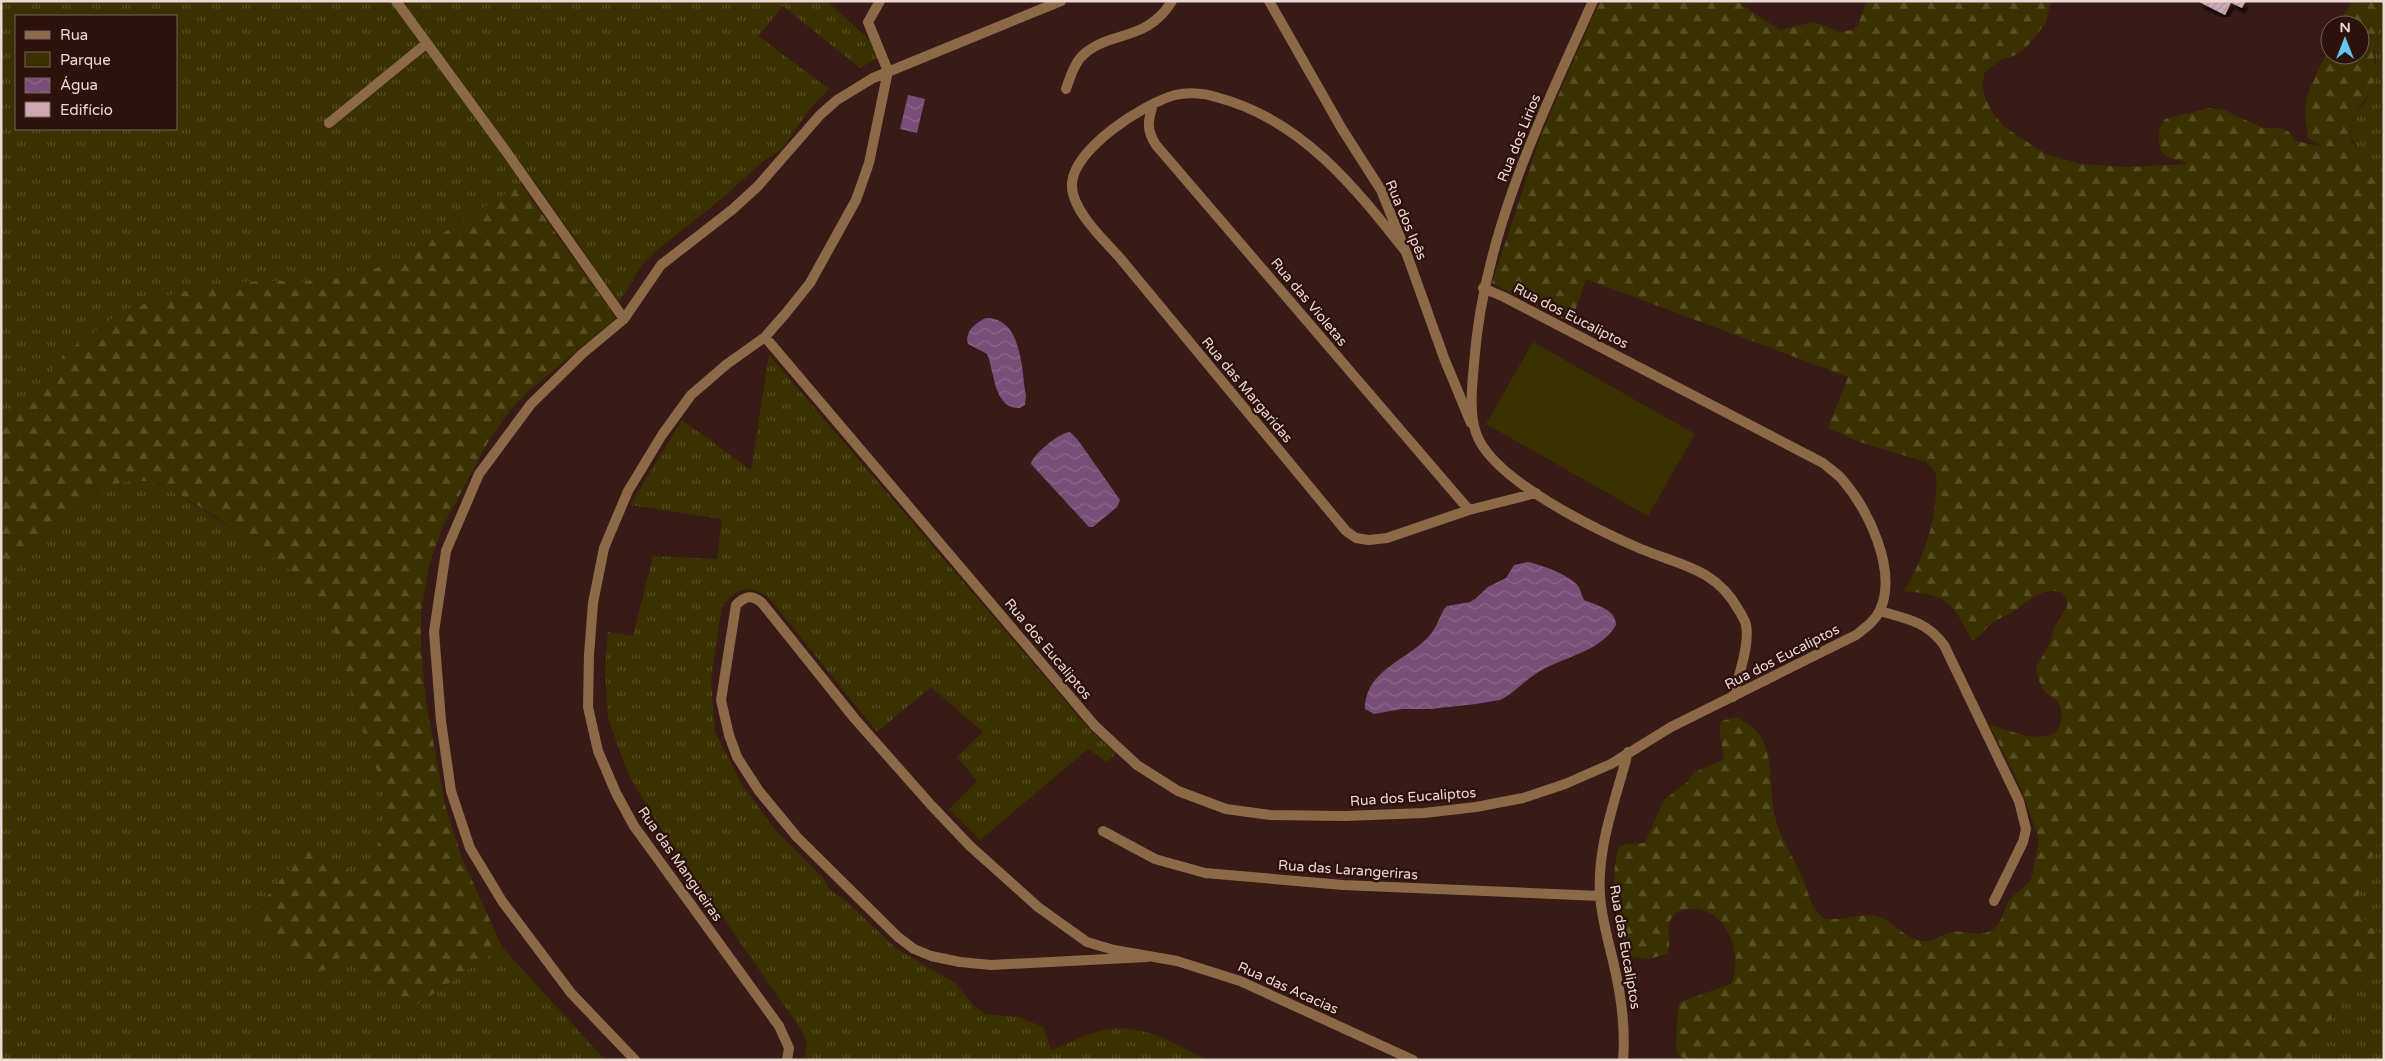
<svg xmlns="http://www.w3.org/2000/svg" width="2385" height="1061" viewBox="0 0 2385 1061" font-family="'Varela Round',sans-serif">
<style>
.grass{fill:url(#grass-tufts);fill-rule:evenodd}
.forest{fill:url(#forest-firs)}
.park{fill:#3a3100}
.water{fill:url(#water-waves)}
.building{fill:url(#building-hatch);filter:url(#shadow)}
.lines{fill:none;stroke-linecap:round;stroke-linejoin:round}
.street{stroke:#8c6a48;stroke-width:10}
.labels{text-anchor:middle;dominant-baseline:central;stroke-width:5;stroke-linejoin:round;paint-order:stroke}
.street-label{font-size:14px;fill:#ecd8d4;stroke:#2d120c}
</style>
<defs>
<pattern id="grass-tufts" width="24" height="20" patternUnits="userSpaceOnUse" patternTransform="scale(1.25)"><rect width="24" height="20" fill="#3a3100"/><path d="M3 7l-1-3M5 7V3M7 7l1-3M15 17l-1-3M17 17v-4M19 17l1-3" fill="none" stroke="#574e24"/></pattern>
<pattern id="forest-firs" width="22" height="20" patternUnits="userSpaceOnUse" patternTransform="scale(1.25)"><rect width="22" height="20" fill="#3a3100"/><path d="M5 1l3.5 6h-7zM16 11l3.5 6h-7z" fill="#574e24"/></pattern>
<pattern id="water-waves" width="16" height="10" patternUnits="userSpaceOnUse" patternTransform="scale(1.25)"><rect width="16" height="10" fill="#794e79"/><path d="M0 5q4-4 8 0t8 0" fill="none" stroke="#8c678b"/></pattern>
<pattern id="building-hatch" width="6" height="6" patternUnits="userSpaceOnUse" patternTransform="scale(1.25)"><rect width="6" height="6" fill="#cda8b2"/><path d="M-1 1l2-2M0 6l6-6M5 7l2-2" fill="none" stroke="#ac8e96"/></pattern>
<filter id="shadow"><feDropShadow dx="3" dy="5.5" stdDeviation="1" flood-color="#0009"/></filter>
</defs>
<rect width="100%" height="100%" fill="#381b16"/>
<path class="grass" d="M1 1H827L885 54 860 68 783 6 758 36 829 89 812 106 781 150 762 162 725 196 657 250 642 265 619 302 533 179 521 184 432 240 403 257 372 270 324 281H260L212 285 24 402 1 429ZM16 16H176V129H16Z
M2380 1H2384V170L2382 167 2360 155 2351 137V124L2356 113 2366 101 2376 62 2374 46 2379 29Z
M769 355 1091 731 1116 753 1107 762 1088 749 980 840 949 809 977 781 957 757 983 732 931 687 877 732 770 599C752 583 735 588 722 607L711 680 715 732 742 785 777 832 823 878 830 890 845 900 897 949 955 983 974 1006 986 1014 1019 1017 1043 1027 1051 1050C1070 1043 1089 1032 1109 1029 1143 1024 1177 1044 1206 1060H804L807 1042 802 1031 651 814 627 771 608 718 605 669 608 632 633 636 653 556 717 559 722 519 630 505 682 420 751 470Z
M129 481H147L165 486 250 540 290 570 312 592 331 623 342 649 348 684 383 788V821L378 851 363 881 310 845 246 921 347 951 409 1010 502 947 605 1060H1V585L38 544 85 502 110 485Z
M2384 849V935C2346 917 2359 885 2373 855Z
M2384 966V1060H2299L2355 988Z"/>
<path class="forest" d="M1600 1H1736L1780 30 1814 22 1840 32 1852 30 1858 25 1867 1H2051L2046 23 2028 45 2019 54 2000 60 1985 72 1982 84 1985 97 1992 112 2004 127 2046 154 2081 164 2127 167 2189 164C2173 156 2159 162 2159 139 2159 130 2160 127 2165 119L2209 108 2224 110 2263 128H2280L2289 132 2296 141 2323 147 2308 138C2307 127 2304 114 2306 103 2309 85 2324 61 2330 44V55H2360V25H2338L2352 1H2380C2380 10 2380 19 2379 28 2378 34 2375 40 2374 47 2374 58 2376 69 2373 81 2370 95 2362 103 2355 114 2340 142 2361 156 2382 167L2384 170V849L2373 855C2359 885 2346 917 2384 935V966L2355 988 2299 1060H1687L1677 1054C1675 1046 1677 1009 1680 1002L1731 984C1744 956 1728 909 1693 909 1687 909 1680 909 1675 914 1663 924 1673 941 1667 954L1649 959 1631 957C1619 939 1621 928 1618 909 1614 884 1612 872 1619 847L1625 844 1645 843 1664 800 1686 783 1695 772 1723 760C1725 746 1716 735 1722 721L1736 717C1782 736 1765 783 1776 821 1782 841 1794 858 1802 877 1810 895 1808 905 1825 919 1842 921 1858 913 1875 916 1891 919 1900 933 1914 939 1930 946 1939 934 1954 932 1969 930 1981 939 1995 928 2002 922 2004 909 2009 901 2015 893 2024 888 2031 880L2039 839 2019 784 1989 724C2006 730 2057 751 2061 721 2062 715 2062 708 2058 702 2056 698 2050 697 2046 693 2041 687 2037 676 2036 668L2049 644 2055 626 2067 607 2066 598 2060 592C2039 587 2027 603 2011 613 2004 617 1996 619 1990 625 1983 631 1981 636 1973 641 1951 603 1951 595 1904 591 1925 557 1939 513 1936 473L1926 462 1860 442 1828 428 1848 377 1586 279 1571 323 1492 283 1542 132Z
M521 184 616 318 529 391 510 410 488 442 442 528 429 565 421 611V650L426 702 445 805 462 858 502 947 409 1010 347 951 317 974 246 921 310 845 363 881 378 851 383 821V788L348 684 342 649 331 623 312 592 290 570 215 516 165 486 147 481H129L110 485 85 502 38 544 1 585V429L68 351 114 317 163 296 212 285 260 281H324L372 270 403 257 432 240Z"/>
<path class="park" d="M1533 342 1695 434 1648 516 1486 424Z"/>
<path class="water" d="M908 95 925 99 917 133 900 129Z
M986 318C1023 318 1021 370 1026 396L1025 405 1020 408C993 409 995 372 987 354L968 344C964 332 976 322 986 318Z
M1070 432 1078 440 1120 500 1117 507 1093 527H1089L1031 464C1032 455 1060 432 1070 432Z
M1528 562C1539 564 1572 576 1578 586 1581 590 1581 595 1584 600 1596 605 1616 609 1616 625 1600 653 1560 657 1534 675 1522 683 1513 694 1500 700L1476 704 1430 709H1402L1374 714 1365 709C1365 670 1408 660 1429 636 1436 629 1439 618 1444 609L1447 606 1470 602 1475 599 1488 587 1506 578 1514 565Z"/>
<path class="building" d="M2197 1H2246L2242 8 2231 3 2225 15Z"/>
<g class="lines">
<path class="street" d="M396 1 505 150 624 319
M1269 1 1342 129 1381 190 1406 252 1444 358 1471 423
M1593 1C1541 117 1483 235 1474 364 1472 386 1469 412 1476 433 1492 480 1597 530 1641 549 1680 565 1716 569 1738 609 1741 614 1745 620 1746 625 1750 644 1738 678 1733 697
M1066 89C1070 78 1073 66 1081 57 1108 29 1146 44 1172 1
M1153 104C1148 120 1146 130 1156 145L1469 510
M329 123 427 43
M1406 252C1354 186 1301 119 1216 97 1204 93 1187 92 1175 95 1143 104 1075 148 1072 183 1070 209 1104 240 1120 258L1346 531 1356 538 1369 540 1387 538 1469 510 1536 493
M765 337 1095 726 1137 765 1178 791 1226 809 1270 815 1344 816 1424 813 1476 807 1523 798 1565 784 1611 764 1671 727 1856 635C1865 628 1875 621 1880 610 1898 570 1868 509 1841 478 1836 473 1829 468 1823 463L1504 297 1483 288
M1880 611C1907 619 1926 621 1944 645L2019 801 2026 829 2023 842 1994 901
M1103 831 1155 859 1205 873 1343 885 1600 896
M1147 957 991 965 960 962 931 956 914 949 898 937 797 837 759 791 737 757 729 735 721 700 736 605C745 596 752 594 762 603L855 719 931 805 970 846 1038 907 1087 942 1114 950 1177 961 1240 981 1413 1060
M635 1060 571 993 502 901 470 848 451 791 441 721 434 632 446 551 479 474 531 404 582 354 624 319 661 265 733 209 758 186 820 115 837 100 873 78 1061 1
M787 1060 789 1048 779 1026 634 826 616 793 598 751 588 707 589 655 593 603 604 548 628 491 662 435 691 395 727 364 765 337 786 313 810 283 856 200 869 163 888 71 868 22 880 1
M1623 1060C1626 1026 1621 994 1613 961 1608 939 1601 917 1600 894 1597 846 1616 799 1628 752"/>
</g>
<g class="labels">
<g class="street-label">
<text transform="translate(1519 138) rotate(-68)">Rua dos Lirios</text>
<text transform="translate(1406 220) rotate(67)">Rua dos Ipês</text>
<text transform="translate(1309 302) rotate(50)">Rua das Violetas</text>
<text transform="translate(1571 316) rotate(27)">Rua dos Eucaliptos</text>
<text transform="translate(1247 390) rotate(50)">Rua das Margaridas</text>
<text transform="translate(1048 649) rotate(50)">Rua dos Eucaliptos</text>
<text transform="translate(1782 657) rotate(-27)">Rua dos Eucaliptos</text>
<text transform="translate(1413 797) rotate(-4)">Rua dos Eucaliptos</text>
<text transform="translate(680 864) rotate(55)">Rua das Mangueiras</text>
<text transform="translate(1348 870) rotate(4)">Rua das Larangeriras</text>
<text transform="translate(1625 947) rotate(80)">Rua das Eucaliptos</text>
<text transform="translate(1288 988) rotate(24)">Rua das Acacias</text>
</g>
</g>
<rect width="2385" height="1061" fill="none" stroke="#ecd8d4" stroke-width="5"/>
<rect x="15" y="15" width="162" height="115" fill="#2d120c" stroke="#79615c"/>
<rect x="25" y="31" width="25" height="8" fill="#8c6a48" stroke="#79615c"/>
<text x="60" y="40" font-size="15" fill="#ecd8d4">Rua</text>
<rect x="25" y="52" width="25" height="15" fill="#3a3100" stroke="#79615c"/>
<text x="60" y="65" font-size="15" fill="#ecd8d4">Parque</text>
<rect x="25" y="78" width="25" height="15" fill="url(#water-waves)" stroke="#79615c"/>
<text x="60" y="90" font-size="15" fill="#ecd8d4">Água</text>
<rect x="25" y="102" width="25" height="15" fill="#cda8b2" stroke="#79615c"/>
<text x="60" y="115" font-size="15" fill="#ecd8d4">Edifício</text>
<g transform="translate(2345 40)"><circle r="24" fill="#2d120c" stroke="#79615c"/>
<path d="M0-4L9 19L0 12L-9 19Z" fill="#64c5ee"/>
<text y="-8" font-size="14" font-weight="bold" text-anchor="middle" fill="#ecd8d4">N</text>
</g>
</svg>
